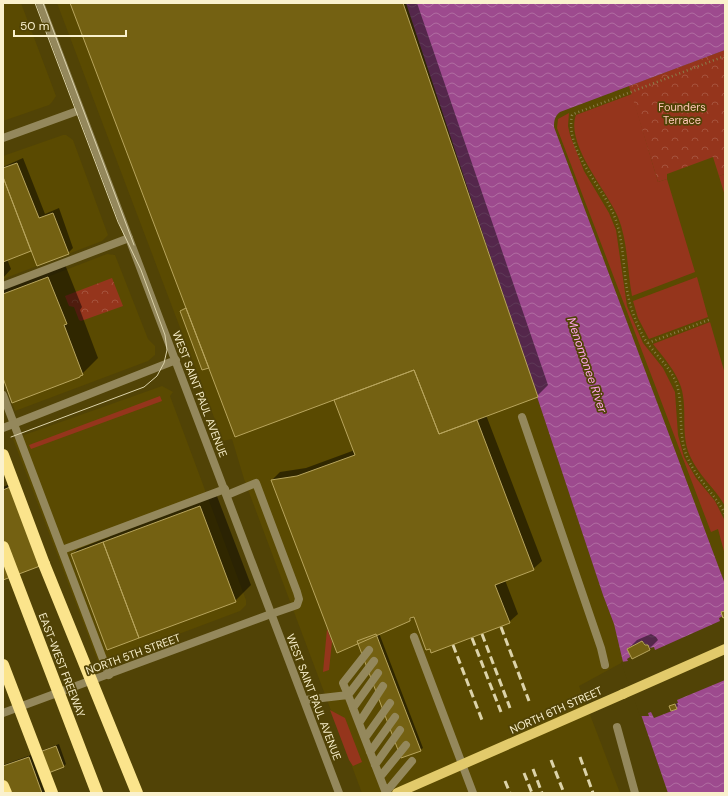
<svg xmlns="http://www.w3.org/2000/svg" width="728" height="796" viewBox="0 0 728 796" font-family="'DM Sans',sans-serif">
<style>
.built{fill:#5a4a01}
.green{fill:#95351c}
.forest{fill:url(#forest-crowns)}
.water{fill:url(#water-waves)}
.pier{fill:#514306}
.shadow{fill:#0007}
.building{fill:#746112;stroke:#b8a55d}
.lines{fill:none;stroke-linecap:round;stroke-linejoin:round}
.path{stroke:#8b7e4a;stroke-width:2.5;stroke-dasharray:1 3;stroke-linecap:butt}
.service{stroke:#94885c;stroke-width:8}
.minor{stroke:#94885c;stroke-width:8}
.tertiary{stroke:#94885c;stroke-width:8}
.primary{stroke:#e2ca6b;stroke-width:10}
.motorway{stroke:#fbe48c;stroke-width:12}
.tram{stroke:#dcd3aa;stroke-width:1}
.rail{stroke:#dcd3aa;stroke-width:3;stroke-dasharray:8 4;stroke-linecap:butt}
.primary-bridge{stroke:#e2ca6b;stroke-width:10}
.motorway-bridge{stroke:#fbe48c;stroke-width:12}
.labels{text-anchor:middle;dominant-baseline:central;stroke-width:3.5;stroke-linejoin:round;paint-order:stroke}
.park-label{font-size:11px;fill:#fec6b7;stroke:#514306}
.street-label{font-size:11px;fill:#faf1cd;stroke:#514306}
.water-label{font-size:12px;font-style:italic;fill:#fda4ea;stroke:#514306}
</style>
<defs>
<pattern id="forest-crowns" width="20" height="18" patternUnits="userSpaceOnUse"><rect width="20" height="18" fill="#95351c"/><path d="M2 6a3 3 0 1 1 6 0M12 15a3 3 0 1 1 6 0" fill="none" stroke="#a5533c"/></pattern>
<pattern id="water-waves" width="16" height="10" patternUnits="userSpaceOnUse"><rect width="16" height="10" fill="#9d4a8e"/><path d="M0 5q4-4 8 0t8 0" fill="none" stroke="#b06da2"/></pattern>
</defs>
<rect width="100%" height="100%" fill="#514306"/>
<path class="built" d="M3 3H21L56 96 52 102 49 105 3 121Z
M57 3H406L603 595 614 624 623 662 579 686 620 793H362L244 479 232 439 223 441Z
M725 50V584L554 127V122L556 116 560 112Z
M63 135H66L73 140 108 235 102 241 3 279V156Z
M107 254 115 255 148 339 155 346V355L148 361 15 411 3 378V294Z
M162 386 173 392 170 396 246 600V605L240 611 99 664 13 439Z"/>
<path class="green" d="M632 94 658 182 667 179 695 272 632 296C627 269 628 242 618 217 608 192 565 144 576 115Z
M569 113 568 126 570 135 584 171 609 213 616 230 627 306 643 343 663 368 675 392 678 435 684 457 696 478 715 501 724 519 725 555 718 529 711 532 557 128 558 119Z
M725 174V196L719 176Z
M697 277 708 317 649 339 638 318 633 301Z
M710 322 725 374V506C715 488 698 475 690 456 680 433 688 410 681 387 675 370 664 358 653 344Z
M160 396 162 401 31 449 29 445Z
M327 629 332 642 329 670 323 672Z
M330 710 345 718 362 762 353 766 349 760Z"/>
<path class="forest" d="M725 50V174L719 176 713 157 667 174V179L658 182 629 86Z
M112 278 123 306 81 321 79 320 74 307 69 306 65 296Z"/>
<path class="water" d="M406 3H725V50L560 112C555 116 554 120 554 127L725 584V793H668L623 662 614 624 603 595Z"/>
<path class="pier" d="M725 611V680L677 700 678 703 675 704 677 709 654 718 651 712 648 713 649 716H640L621 662 628 661 627 659 630 657 628 648 642 641 650 648 654 647 655 650 720 621 719 618 723 616 721 612Z"/>
<path class="shadow" d="M71 3H417L548 385 537 396 486 415 542 561 533 569 505 580 518 614 509 622 414 615 410 620 379 633 423 748 420 750 359 644 272 480 280 472 306 468 355 450 336 400 339 397 209 366 181 311 187 307Z
M23 158 45 214 59 208 73 248 68 253 32 250 7 259 11 269 3 278V167Z
M64 262 82 307 80 310 98 358 80 376H3V285Z
M15 482 3 579V487Z
M215 491 251 585 235 601 72 554 78 549 109 537 120 527Z
M651 634 656 637 658 640 649 649 629 648 637 640Z
M677 703 678 706 676 708 670 707Z
M59 744 66 764 64 766 38 752Z
M31 755 45 793H3V765Z"/>
<path class="building" d="M70 3H403L538 397 439 434 414 370 235 437Z
M17 163 39 218 53 213 69 254 37 266 3 177V168Z
M3 177 31 251 3 262Z
M48 277 67 324 64 325 83 375 80 376V377L12 403 3 378V294Z
M186 308 209 368 202 370 180 311Z
M414 370 439 434 477 420 534 570 495 585 510 623 431 653 430 649 426 650 414 617 410 618V621L337 653 271 480 297 476 355 455 334 400Z
M10 487 40 566 3 580V490Z
M200 506 236 602 139 638 103 542Z
M103 542 139 638 107 650 71 554Z
M725 611V617L723 618 721 612Z
M376 634 421 751 401 758 357 641Z
M642 641 645 645H648L650 650 632 659 627 649Z
M675 704 677 709 671 711 669 706Z
M56 746 64 767 43 775 34 754Z
M29 757 42 793H3V766Z"/>
<g class="lines">
<path class="path" d="M725 56 576 113 572 115C565 150 600 183 613 213 627 245 621 281 633 313 636 322 640 330 644 338 654 354 671 367 677 385 684 410 677 435 688 459 697 479 715 494 725 514
M648 343 711 319"/>
<path class="service" d="M3 286 129 238
M3 395 109 675
M522 417 601 648 605 665
M227 495 256 483 297 592 299 599 297 605 271 614
M62 550 225 489
M414 637 473 793
M348 695 343 683 369 650
M348 695 374 661
M305 700 348 695 386 793
M353 708 378 673
M359 723 383 686
M617 727 635 793
M365 738 390 703
M370 752 395 717
M375 765 400 730
M380 777 406 745
M386 792 412 761"/>
<path class="minor" d="M3 138 80 110
M3 713 271 614"/>
<path class="tertiary" d="M40 3 339 793
M3 428 176 360"/>
<path class="primary" d="M623 694 725 649"/>
<path class="motorway" d="M3 455 44 564
M3 786 6 793"/>
<path class="tram" d="M43 3 134 245
M11 437 144 387 157 376 164 363 167 350 165 335 141 270 118 222 35 3"/>
<path class="rail" d="M501 627 529 701
M482 634 510 708
M472 638 501 712
M453 645 482 720
M580 757 593 793
M551 760 564 793
M533 769 542 793
M524 773 532 793
M505 781 510 793"/>
<path class="primary-bridge" d="M397 793 623 694"/>
<path class="motorway-bridge" d="M3 547 97 793
M44 564 137 793
M3 665 52 793"/>
</g>
<g class="labels">
<g class="park-label">
<text x="682" y="107">Founders<tspan x="682" dy="13">Terrace</tspan></text>
</g>
<g class="street-label">
<text transform="translate(200 394) rotate(69)">WEST SAINT PAUL AVENUE</text>
<text transform="translate(133 654) rotate(-20)">NORTH 5TH STREET</text>
<text transform="translate(62 665) rotate(69)">EAST-WEST FREEWAY</text>
<text transform="translate(314 697) rotate(69)">WEST SAINT PAUL AVENUE</text>
<text transform="translate(556 710) rotate(-24)">NORTH 6TH STREET</text>
</g>
<g class="water-label">
<text transform="translate(587 365) rotate(71)">Menomonee River</text>
</g>
</g>
<rect width="728" height="796" fill="none" stroke="#faf1cd" stroke-width="8"/>
<path d="M14 30v6h112v-6" fill="none" stroke="#faf1cd" stroke-width="2"/>
<text x="20" y="30" font-size="12" fill="#faf1cd" stroke="#514306" stroke-width="3" paint-order="stroke">50 m</text>
</svg>
